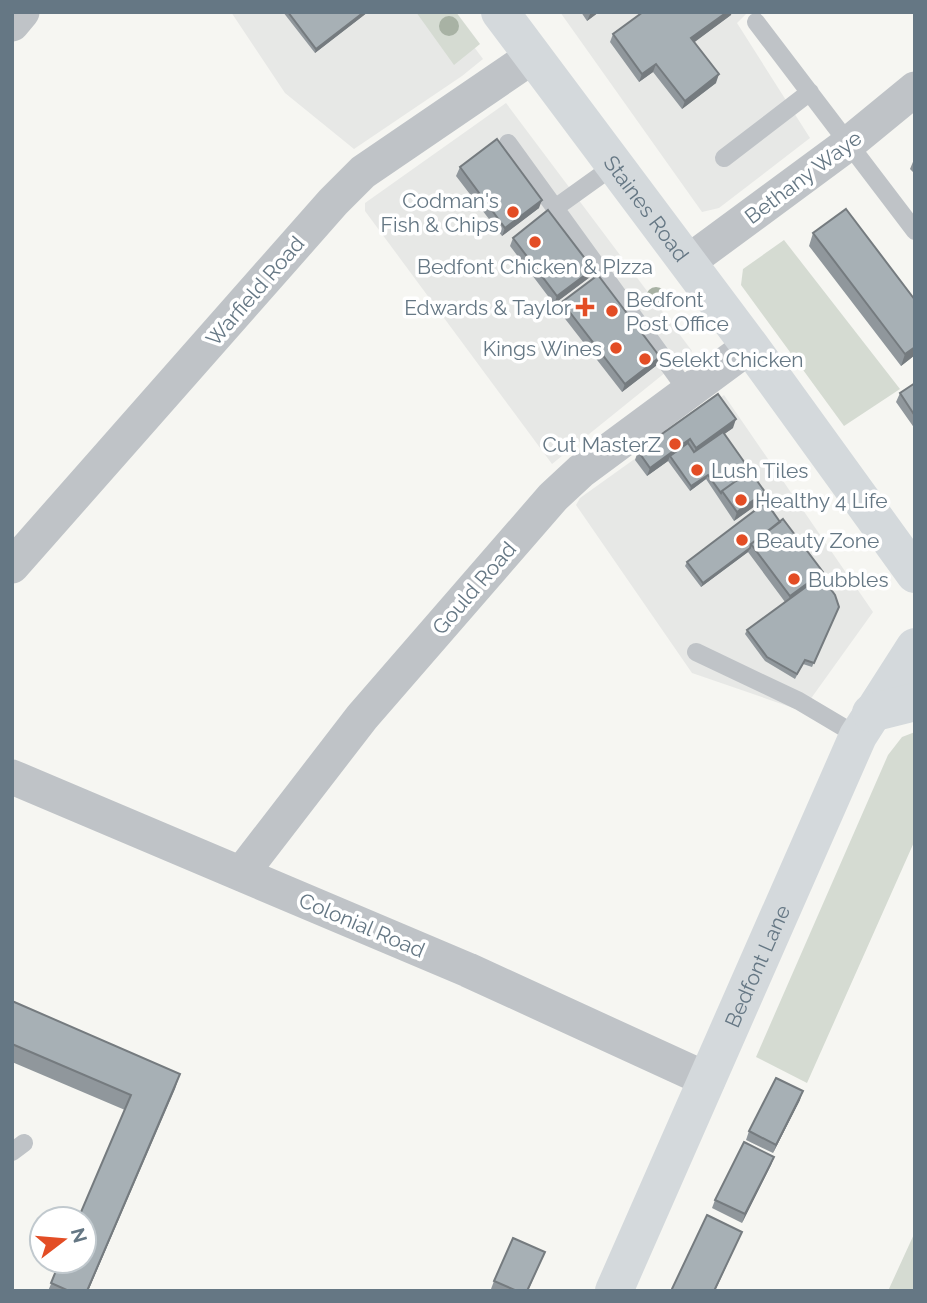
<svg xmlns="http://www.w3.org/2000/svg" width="927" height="1303" viewBox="0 0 927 1303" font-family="Raleway,sans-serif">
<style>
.built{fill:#e7e8e6}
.green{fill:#d5dbd2}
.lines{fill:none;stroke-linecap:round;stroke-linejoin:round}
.service{stroke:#bfc3c7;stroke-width:18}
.minor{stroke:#bfc3c7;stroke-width:35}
.secondary{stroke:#d4d9dc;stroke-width:38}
.primary{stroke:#d4d9dc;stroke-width:38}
.tree{fill:#a8b2a4}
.wall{fill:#90979c}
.shaded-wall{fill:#757b7f}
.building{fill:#a7b0b5;stroke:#757b7f;stroke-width:2}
.poi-dot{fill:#e34d25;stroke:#fff;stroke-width:2.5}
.labels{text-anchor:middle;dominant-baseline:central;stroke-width:7;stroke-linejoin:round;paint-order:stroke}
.street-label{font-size:21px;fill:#657784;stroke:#fff}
.poi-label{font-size:21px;fill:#657784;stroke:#fff;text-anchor:start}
</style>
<rect width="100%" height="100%" fill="#f6f6f2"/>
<path class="built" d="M231 12H448L483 59 462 76 354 149 285 93Z
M560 12H748L737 23 810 138 719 208 702 212Z
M506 103 692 351 552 464 365 211V203Z
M724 395 873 612 802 711 692 673 576 505 580 498Z"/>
<path class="green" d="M416 12H456L480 44 454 65Z
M784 240 900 389 844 426 741 285 743 269Z
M915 732V840L807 1083 756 1057 888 755 902 737Z
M915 1232V1291H888Z"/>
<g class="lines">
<path class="service" d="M756 22 915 231
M508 143 688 392
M724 158 810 92
M555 208 615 165
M696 652 799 701 858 736
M12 1152 24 1143"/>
<path class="minor" d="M12 24 22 12
M688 262 848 144 915 89
M12 566 333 202 363 172 533 56
M12 777 468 970 708 1080
M241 874 362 717 553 497 581 471 750 346"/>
<path class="secondary" id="s1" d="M614 1291 858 736 915 647"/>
<g class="primary">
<path id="s2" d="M500 12 750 346 915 574"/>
<path d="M871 713 915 702"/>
</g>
</g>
<g class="tree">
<circle cx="449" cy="26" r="10"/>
<circle cx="656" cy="297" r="10"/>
</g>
<path class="wall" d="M283 12H368L315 53Z
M581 12H599L587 21Z
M731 15 694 42 716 83 682 109 653 72 639 82 610 42 613 34Z
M915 157V174L910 169Z
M460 167 539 208 502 236 456 176Z
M813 233 915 355 901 366 809 246Z
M513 238 593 269 590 277 554 304 510 246Z
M562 302 660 357 657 365 622 392 559 311Z
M915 383V429L896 402 900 393Z
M733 428 724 434 765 492 762 501 734 521 706 479 690 491 668 461 647 476 635 460 638 451Z
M780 522 823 572 821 576 839 607 812 667 803 664 795 679 765 661 745 634 747 630 785 602 748 552 701 587 685 566 687 562Z
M12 1001 180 1074 88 1291H48L125 1110 12 1062Z
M800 1100 773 1153 746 1140 749 1131Z
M774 1157 771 1165 742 1223 712 1208 715 1200Z
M545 1252 528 1291H494L491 1289 494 1281Z"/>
<path class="shaded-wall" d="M364 12H368L315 53 316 49Z
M591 12H599L587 21Z
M727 12H732L731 15 688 47 691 38Z
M656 64 653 72 639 82 642 74Z
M719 74 716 83 682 109 685 101Z
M542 200 539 208 502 236 505 228Z
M593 269 590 277 554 304 557 296Z
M915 347V355L901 366 905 354Z
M660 357 657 365 622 392 625 384Z
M736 419 733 428 693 456 696 448Z
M690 439 687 448 670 456 668 461 647 476 650 468Z
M708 475 706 479 690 491 691 486Z
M765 492 762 501 734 521 737 512Z
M750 548 748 552 701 587 703 583Z
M823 572 820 580 787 605 790 596Z
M180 1074 175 1089 88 1291H87Z
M803 1091 800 1100 773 1153 776 1145Z
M774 1157 771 1165 742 1223 745 1214Z
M742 1232 715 1291H714Z"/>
<path class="building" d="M288 12H364L316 49Z
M643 12H727L691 38 719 74 685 101 656 64 642 74 613 34Z
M497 139 542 200 505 228 460 167Z
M846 209 915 300V347L905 354 813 233Z
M548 210 593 269 557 296 513 238Z
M598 275 660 357 625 384 562 302Z
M915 383V416L900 393Z
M718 394 736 419 696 448 690 439 650 468 638 451Z
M723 432 752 473 750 471 722 491 721 493 708 475 691 486 670 456 688 443 694 452Z
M750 471 765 492 737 512 722 491Z
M766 502 780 522 751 544 750 548 703 583 687 562Z
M783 519 823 572 790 596 751 544Z
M821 576 835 595 839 607 814 663 805 660 797 674 767 657 747 630Z
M12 1001 180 1074 87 1291H69L51 1283 60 1261H84V1219H78L131 1095 12 1044Z
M776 1078 803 1091 776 1145 749 1131Z
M744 1142 774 1157 745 1214 715 1200Z
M707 1215 742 1232 714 1291H671Z
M513 1238 545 1252 527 1291H517L494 1281Z"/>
<g class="poi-dot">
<circle cx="513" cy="212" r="7"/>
<circle cx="535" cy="242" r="7"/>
<path d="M581.5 296.5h7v7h7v7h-7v7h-7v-7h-7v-7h7z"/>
<circle cx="612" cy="311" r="7"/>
<circle cx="616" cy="348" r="7"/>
<circle cx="645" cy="359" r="7"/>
<circle cx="675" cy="444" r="7"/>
<circle cx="697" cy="470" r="7"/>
<circle cx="741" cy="500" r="7"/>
<circle cx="742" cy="540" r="7"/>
<circle cx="794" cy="579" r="7"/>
</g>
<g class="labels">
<g class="street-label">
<text transform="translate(803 177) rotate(-37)">Bethany Waye</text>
<text stroke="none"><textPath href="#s2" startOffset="245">Staines Road</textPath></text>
<text transform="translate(255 291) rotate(-49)">Warfield Road</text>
<text transform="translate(474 588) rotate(-49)">Gould Road</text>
<text transform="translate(362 925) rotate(23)">Colonial Road</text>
<text stroke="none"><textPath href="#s1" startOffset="355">Bedfont Lane</textPath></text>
</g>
<g class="poi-label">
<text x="499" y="200" text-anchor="end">Codman's<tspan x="499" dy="24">Fish &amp; Chips</tspan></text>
<text x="535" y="266" text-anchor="middle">Bedfont Chicken &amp; PIzza</text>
<text x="626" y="299">Bedfont<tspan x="626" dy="24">Post Office</tspan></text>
<text x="571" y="307" text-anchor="end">Edwards &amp; Taylor</text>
<text x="602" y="348" text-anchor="end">Kings Wines</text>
<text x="659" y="359">Selekt Chicken</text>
<text x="661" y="444" text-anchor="end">Cut MasterZ</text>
<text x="711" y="470">Lush Tiles</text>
<text x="755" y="500">Healthy 4 Life</text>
<text x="756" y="540">Beauty Zone</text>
<text x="808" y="579">Bubbles</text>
</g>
</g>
<rect width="927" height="1303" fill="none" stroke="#657784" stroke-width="28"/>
<g transform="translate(63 1240) rotate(74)"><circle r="33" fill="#ffffff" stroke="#c1c9ce" stroke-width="2"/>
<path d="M0-5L12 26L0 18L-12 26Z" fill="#e34d25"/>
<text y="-10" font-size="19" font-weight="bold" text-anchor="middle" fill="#657784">N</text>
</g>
</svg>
